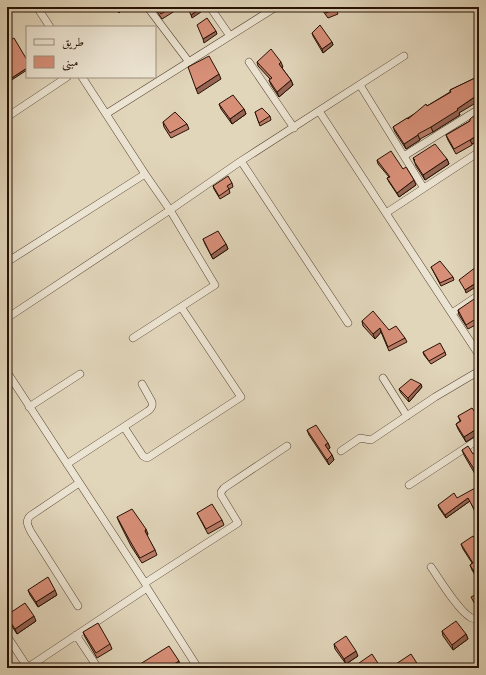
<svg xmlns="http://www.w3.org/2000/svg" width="486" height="675" viewBox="0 0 486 675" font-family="Vollkorn,Amiri,serif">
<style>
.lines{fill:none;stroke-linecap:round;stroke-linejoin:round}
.street-casing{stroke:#554232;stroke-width:8}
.street{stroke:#ece4d2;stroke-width:7}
.wall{fill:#b97b67;stroke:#261104}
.shaded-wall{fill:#966454;stroke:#261104}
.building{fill:#d78f78;stroke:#261104}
</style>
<rect width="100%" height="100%" fill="#e1d5ba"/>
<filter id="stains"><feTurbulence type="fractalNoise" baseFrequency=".005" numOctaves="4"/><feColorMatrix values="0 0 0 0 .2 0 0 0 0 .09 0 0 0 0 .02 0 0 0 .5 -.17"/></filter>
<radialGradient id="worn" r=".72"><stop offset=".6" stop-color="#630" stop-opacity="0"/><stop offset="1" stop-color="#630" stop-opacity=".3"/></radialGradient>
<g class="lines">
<defs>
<path id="street" d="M37 7 50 27
M210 7 230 36
M149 9 189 62
M249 62 294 128
M82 77 145 174 170 210 215 285 133 338
M360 85 423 187
M319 111 479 355
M106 114 276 7
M7 117 67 77
M404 156 479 109
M241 161 348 323
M386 213 479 152
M7 262 145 174
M452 313 479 295
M7 318 170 210 241 161 404 56
M7 372 145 583 147 588 198 668
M383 378 407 416
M29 407 80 374
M124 427 143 456 147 458 149 457 241 397 181 307
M341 451 360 438 371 440 435 397 479 371
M67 464 148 411C152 408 153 406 152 402L142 384
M409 485 479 439
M431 567C440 580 458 610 470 617 473 619 476 619 479 619
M145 583 238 523 221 495V492L224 488 287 446
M78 606 31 532C28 526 25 521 30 516L79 483
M76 635 98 668
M7 636 28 668
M27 668 147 588"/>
</defs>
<use href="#street" class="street-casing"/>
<use href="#street" class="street"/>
</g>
<path class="wall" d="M113 7H125L119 13Z
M154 7H177L178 9 162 19Z
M320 7H335L338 14 328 18Z
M312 33 332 42 333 45 323 53 313 36Z
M257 62 283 67 282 68 291 80 293 85 279 97 271 85 269 80 270 79 258 66Z
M475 78 459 113 460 115 433 132 420 139V140L406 149 395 132 393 127 427 106 450 92V90Z
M219 104 244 109 246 114 232 124 221 109Z
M255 112 270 116 271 120 260 126Z
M479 112V140L472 144V145L456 154 448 140 446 135 470 121Z
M163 122 187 124 189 129 171 138 164 127Z
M413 158 447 159 449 164 425 180 416 166Z
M377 160 403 169 416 185 399 197 389 182 387 178 389 177 378 164Z
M232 183 233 187 229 189 230 193 220 199 214 189 213 186Z
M203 239 226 244 228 249 213 259 205 244Z
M431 267 453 277 454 280 441 286Z
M479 301V323L468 329 459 315 458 310Z
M362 321 389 330 405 338 407 342 389 351 381 332 375 339 363 326Z
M423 352H445L446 355 431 364 424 355Z
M422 387 409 402 401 393 399 389Z
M458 416 479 418V435H477L466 442 458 429 456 424 460 421Z
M307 430 328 443 330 448 328 449 332 455 334 460 329 465 309 435Z
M462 450 473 454 479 466V472L475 474 464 455Z
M479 491V510L475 512 470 501 446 518 439 508 438 505Z
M197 513 222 520 224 525 208 534 199 517Z
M117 517 148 534 147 536 155 550 157 555 142 563 131 546 119 522Z
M461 544H479V576L478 573 475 575 472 570 470 565 472 563 463 549Z
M28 590 57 595 38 607 30 595Z
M7 615 36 621 17 634 8 620Z
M442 631 466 634 468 639 453 650 443 636Z
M83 632 110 644 112 649 97 658 85 637Z
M334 644 358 656 346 664 335 649Z"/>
<path class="shaded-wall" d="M118 7H125L119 13 117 8Z
M200 9 201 12 192 18 191 15Z
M216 31 217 34 204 43 203 39Z
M332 42 333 45 323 53 322 49Z
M281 62 283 67 281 69 279 64Z
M27 68V70L7 83V81Z
M219 74 221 79 198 94 196 89Z
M291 80 293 85 279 97 277 92Z
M479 94V101L459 113 460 115 433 132 431 127Z
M244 109 246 114 232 124 230 119Z
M479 134V140L472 144 470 140Z
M418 135 420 140 406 149 404 144Z
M447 159 449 164 425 180 423 175Z
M414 180 416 185 399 197 397 193Z
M226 244 228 249 213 259 211 255Z
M479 281V285L466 293 465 290Z
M380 328 381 332 375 339 373 334Z
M421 384 422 387 409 402 408 398Z
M475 430 477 435 466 442 464 437Z
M328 443 330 448 327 450 325 445Z
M332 455 334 460 329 465 327 460Z
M479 458V464L477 465 476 460Z
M479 466V472L475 474 474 469Z
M468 498 470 501 446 518 445 515Z
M146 529 148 534 146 536 145 531Z
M476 569 478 573 475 575 473 570Z
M55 590 57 595 38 607 36 602Z
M34 616 36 621 17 634 15 629Z
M466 634 468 639 453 650 452 645Z
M356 651 358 656 346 664 344 659Z
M179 661 180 666 178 668H168Z"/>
<path class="building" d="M156 7H172L161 14Z
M187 7H199L200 9 191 15Z
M322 7H335L336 9 326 13Z
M207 18 216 31 203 39 197 25Z
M320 25 332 42 322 49 312 33Z
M14 38 27 60V68L7 81V42Z
M271 49 281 62 279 64 291 80 277 92 269 80 272 78 257 62Z
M209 56 219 74 196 89 188 67Z
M475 78 479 87V94L457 109 458 110 431 127 418 134V135L404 144 393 127 407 118 408 119 426 104 427 106 451 92 450 90Z
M233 95 244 109 230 119 219 104Z
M262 108 270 116 259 123 255 112Z
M175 112 187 124 170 133 163 122Z
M479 112V134L470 140 454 149 446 135 470 121V119Z
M435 144 447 159 423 175 414 161 415 160 413 158Z
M391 151 403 169 406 167 414 180 397 193 387 178 390 177 377 160Z
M228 176 232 183 227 186 229 189 219 196 213 186Z
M218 231 226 244 211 255 203 239Z
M440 261 453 277 440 283 431 267Z
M476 267 479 274V281L465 290 459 280Z
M477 297 479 301V317L466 325 458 310Z
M373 311 389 330 396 326 405 338 388 347 380 328 373 334 362 321Z
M440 343 445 352 429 361 423 352Z
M411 379 421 384 408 398 399 389Z
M472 408 479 418V430H475L464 437 456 424 461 421 458 416Z
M316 425 328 443 325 445 332 455 327 460 307 430Z
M468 446 473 454 479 450V458L476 460 479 466 474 469 462 450Z
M477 487 479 491H478L479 494V506L474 509 468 498 445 515 438 505 454 493 457 498Z
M212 504 222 520 206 529 197 513Z
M132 509 146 529 145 531 155 550 140 558 130 541 117 517Z
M473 536 479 544V574L476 569 473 570 470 565 473 563 461 544Z
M48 577 55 590 36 602 28 590Z
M479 593V610H478L471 597Z
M25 603 34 616 15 629 7 617V615Z
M456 621 466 634 452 645 442 631Z
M98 623 110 644 96 653 83 632Z
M346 636 356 651 344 659 334 644Z
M169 646 179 661 168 668H139L137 666Z
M372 654 381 668H352Z
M411 654 420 668H398L396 664Z"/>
<rect width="486" height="675" fill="none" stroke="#e1d5ba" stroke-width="24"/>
<rect x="8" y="8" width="470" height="659" fill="none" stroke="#261104" stroke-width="2"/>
<rect x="12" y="12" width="462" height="651" fill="none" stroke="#261104"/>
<rect x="26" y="26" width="130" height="52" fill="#ece4d2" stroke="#9d9080"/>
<rect x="34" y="39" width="20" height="6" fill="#ece4d2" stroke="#9d9080"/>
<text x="62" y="46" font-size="12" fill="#261104">طريق</text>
<rect x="34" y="56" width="20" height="12" fill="#d78f78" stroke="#9d9080"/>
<text x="62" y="66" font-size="12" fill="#261104">مبنى</text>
<rect width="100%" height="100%" filter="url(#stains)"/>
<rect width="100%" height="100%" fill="url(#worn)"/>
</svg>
